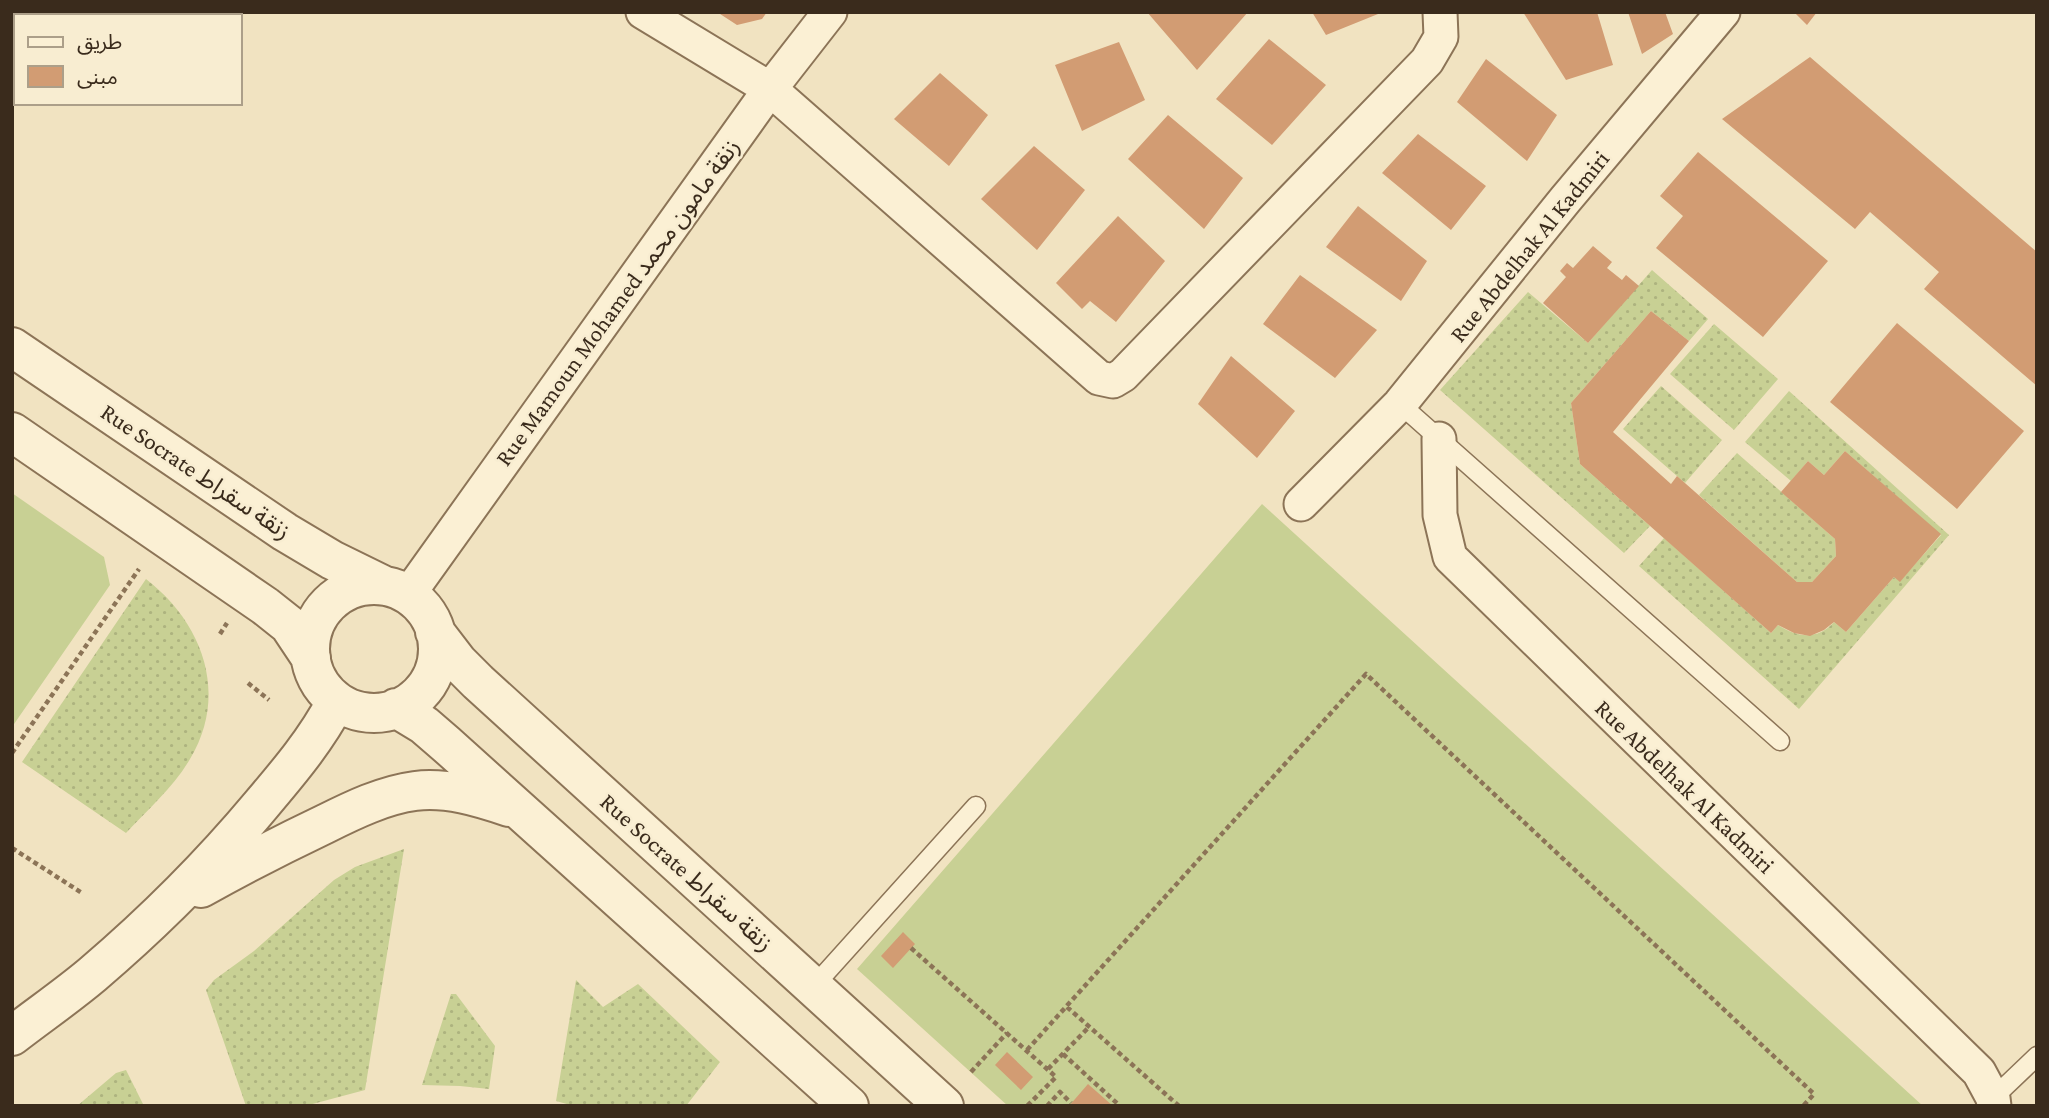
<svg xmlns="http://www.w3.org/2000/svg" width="2049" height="1118" viewBox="0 0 2049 1118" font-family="'Crimson Pro','Noto Sans Arabic',serif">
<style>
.grass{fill:url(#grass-dots)}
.pitch{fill:#c8d094}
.building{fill:#d29c73}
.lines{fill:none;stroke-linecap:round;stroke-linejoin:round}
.service-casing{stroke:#8c7457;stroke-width:21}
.minor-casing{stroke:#8c7457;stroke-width:37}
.tertiary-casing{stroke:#8c7457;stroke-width:42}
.path{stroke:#8c7457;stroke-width:4.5;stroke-dasharray:5 3.5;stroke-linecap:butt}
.service{stroke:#fbf0d4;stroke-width:18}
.minor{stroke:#fbf0d4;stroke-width:33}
.tertiary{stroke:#fbf0d4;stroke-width:38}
.labels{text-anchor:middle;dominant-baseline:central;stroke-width:5;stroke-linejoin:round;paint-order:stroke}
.street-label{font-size:24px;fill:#3a2b1c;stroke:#f8edd1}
</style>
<defs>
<pattern id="grass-dots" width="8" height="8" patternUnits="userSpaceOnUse" patternTransform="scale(1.75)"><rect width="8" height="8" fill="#c8d094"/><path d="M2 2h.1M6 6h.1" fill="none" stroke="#adb37f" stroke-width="1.8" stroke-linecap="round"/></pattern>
</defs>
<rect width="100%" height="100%" fill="#f1e3c1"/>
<path class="grass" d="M1652 270 1708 319 1689 341 1651 311 1571 403 1580 464 1650 526 1624 553 1440 390 1528 292 1588 343Z
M1714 324 1778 379 1734 430 1670 374Z
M1661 386 1722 440 1685 483 1623 429Z
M1789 391 1949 535 1799 709 1639 566 1664 538 1771 633 1778 625C1798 638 1818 640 1834 622L1846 632 1894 577 1900 581 1941 535 1845 451 1824 475 1808 461 1791 481 1745 442Z
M1737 453 1835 539 1836 556 1812 582H1797L1699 495Z
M146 579C203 623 229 694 190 759 174 787 148 809 126 833L22 762Z
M404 849 365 1090 305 1106H246L206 990 214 980 254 951 334 880 355 867Z
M576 980 603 1007 638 984 720 1062 686 1106H574L556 1101Z
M451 994H456L495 1046 489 1089 460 1086 422 1085Z
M126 1070 144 1106H77L116 1073Z"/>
<path class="pitch" d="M12 493 104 557 110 585 12 727Z
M1262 504 1923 1106H1008L857 969Z"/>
<path class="building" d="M72 12H110L106 16H76Z
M717 12H767L762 19 737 25Z
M1147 12H1248L1197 70Z
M1312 12H1383L1326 35Z
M1523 12H1597L1613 65 1566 80Z
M1628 12H1665L1673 34 1642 54Z
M1794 12H1817L1807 25Z
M1269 39 1326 85 1272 145 1216 99Z
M1119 42 1145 100 1082 131 1055 65Z
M1810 57 2037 252V386L1924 289 1939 272 1870 212 1855 229 1722 119Z
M1486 59 1557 115 1527 161 1457 102Z
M940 73 988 115 949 166 894 119Z
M1168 115 1243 178 1204 229 1128 159Z
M1418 134 1486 186 1451 230 1382 173Z
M1034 146 1085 190 1037 250 981 199Z
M1698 152 1828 261 1763 337 1656 248 1683 216 1660 196Z
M1358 206 1427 261 1401 301 1326 247Z
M1118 216 1165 261 1116 322 1090 301 1082 309 1056 283Z
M1593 246 1612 262 1607 268 1622 280 1626 275 1639 286 1588 343 1543 303 1566 277 1560 271 1567 263 1573 268Z
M1300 275 1377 330 1335 378 1263 324Z
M1651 311 1689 341 1613 432 1671 484 1677 476 1797 582H1812L1836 556 1835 539 1781 492 1808 461 1824 475 1845 451 1941 534 1900 582 1894 577 1846 632 1834 622 1824 630 1810 636 1794 633 1778 625 1771 633 1580 464 1571 403Z
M1897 323 2024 431 1957 509 1830 402Z
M1231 356 1295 411 1257 458 1198 404Z
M903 932 915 944 893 968 881 956Z
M1007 1052 1033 1077 1021 1090 995 1065Z
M1088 1084 1113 1106H1069Z"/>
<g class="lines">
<defs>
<path id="service" d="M1400 404 1780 741
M813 987 976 806
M1993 1098 2037 1056"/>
<path id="minor" d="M643 12 770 89 1099 378 1113 381 1123 375 1427 61 1441 37 1440 12
M1439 439 1440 515 1450 557 1979 1072 1993 1098 1994 1106
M1301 504 1400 404 1565 200 1723 12
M408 595 770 89 830 12"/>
<path id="tertiary" d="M12 347 285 532 332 560 385 586
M12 432 265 606 289 625 311 658
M310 649a64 64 0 1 1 128 0a64 64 0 1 1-128 0Z
M435 632 458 662 478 682 944 1106
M396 708 424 725 446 744 849 1106
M201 888C242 865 283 844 325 824 353 810 384 795 415 791 447 787 479 797 509 807
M12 1036C39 1015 67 996 93 974 154 922 210 866 261 805 289 772 316 740 336 702"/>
</defs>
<use href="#service" class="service-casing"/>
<use href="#minor" class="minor-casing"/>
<use href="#tertiary" class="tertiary-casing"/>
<path class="path" d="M220 634 227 623
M248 683 269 700
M12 753 139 569
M12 848 82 893
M911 948 1056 1077 1027 1106
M1067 1007 1179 1106
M1027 1050 1366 674 1814 1094 1803 1106
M1063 1054 1120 1106
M1048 1069 1089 1027
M971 1072 1007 1033
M1047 1106 1060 1092 1071 1103"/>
<use href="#service" class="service"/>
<use href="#minor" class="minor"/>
<use href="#tertiary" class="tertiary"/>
</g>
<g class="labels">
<g class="street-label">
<text transform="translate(1529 246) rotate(-51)">Rue Abdelhak Al Kadmiri</text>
<text transform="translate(617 302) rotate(-54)">Rue Mamoun Mohamed زنقة مامون محمد</text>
<text transform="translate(196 471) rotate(34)">Rue Socrate زنقة سقراط</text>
<text transform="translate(1685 786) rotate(44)">Rue Abdelhak Al Kadmiri</text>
<text transform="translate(687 872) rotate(42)">Rue Socrate زنقة سقراط</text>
</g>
</g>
<rect width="2049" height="1118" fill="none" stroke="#3a2b1c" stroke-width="28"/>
<rect x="14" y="14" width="228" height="91" fill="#f8edd1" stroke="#ac9f89" stroke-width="2"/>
<rect x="28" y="37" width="35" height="10" fill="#fbf0d4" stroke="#ac9f89" stroke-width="2"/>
<text x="77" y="49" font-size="21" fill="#3a2b1c">طريق</text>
<rect x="28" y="66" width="35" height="21" fill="#d29c73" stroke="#ac9f89" stroke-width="2"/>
<text x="77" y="84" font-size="21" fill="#3a2b1c">مبنى</text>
</svg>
